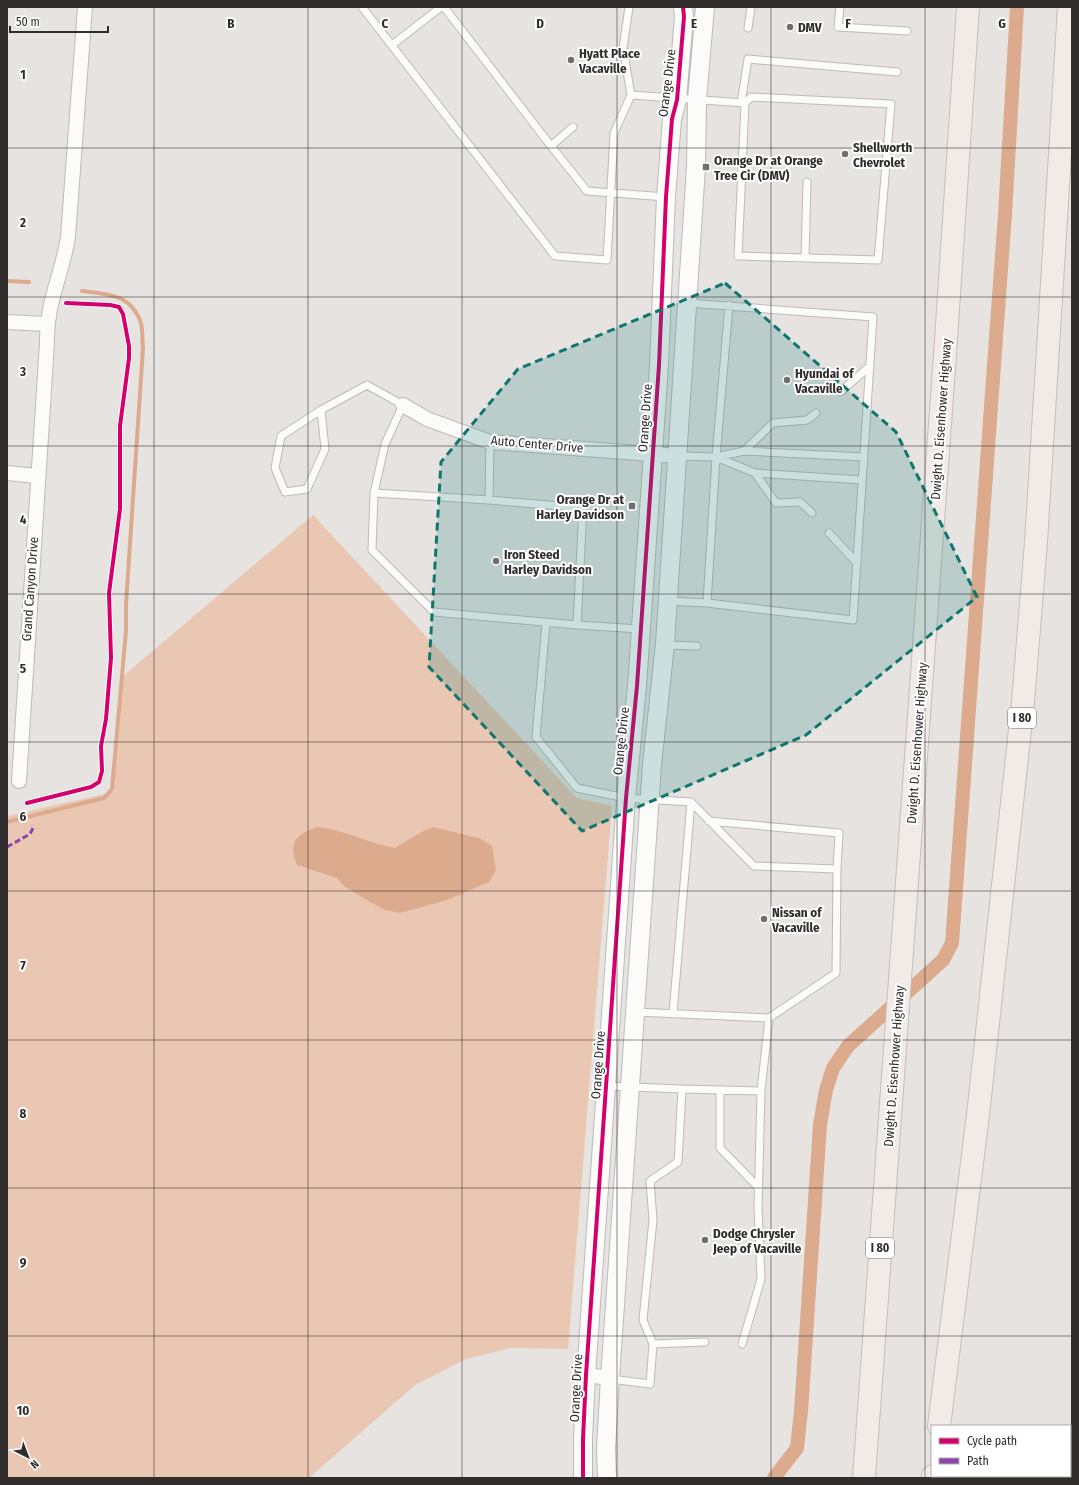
<svg xmlns="http://www.w3.org/2000/svg" width="1079" height="1485" viewBox="0 0 1079 1485" font-family="'Fira Sans Condensed',sans-serif">
<style>
.green{fill:#eac7b3}
.water{fill:#dcab8e}
.lines{fill:none;stroke-linecap:round;stroke-linejoin:round}
.stream{stroke:#dcab8e;stroke-width:4}
.canal{stroke:#dcab8e;stroke-width:14}
.service-casing{stroke:#bdbbb9;stroke-width:9}
.minor-casing{stroke:#bdbbb9;stroke-width:16}
.tertiary-casing{stroke:#bdbbb9;stroke-width:20}
.motorway-casing{stroke:#c1bfbf;stroke-width:24}
.service{stroke:#fbfbfa;stroke-width:7}
.minor{stroke:#fbfbfa;stroke-width:14}
.tertiary{stroke:#fbfbfa;stroke-width:18}
.motorway{stroke:#f1eae6;stroke-width:22}
.quiet{stroke:#8e44ad;stroke-width:3;stroke-dasharray:6 3;stroke-linecap:butt}
.cycleway-casing{stroke:#fff;stroke-width:6}
.cycleway{stroke:#d6006c;stroke-width:4}
.marked{fill:#0f766e;fill-opacity:0.2;stroke:#0f766e;stroke-width:3;stroke-dasharray:8 5;stroke-linejoin:round}
.grid{fill:none;stroke:#302d2c;stroke-width:1;stroke-opacity:0.55}
.poi-dot{fill:#706d6b;stroke:#fff;stroke-width:1.5}
.labels{text-anchor:middle;dominant-baseline:central;stroke-width:4;stroke-linejoin:round;paint-order:stroke}
.shield{fill:#fff;stroke:#6e6c6b;stroke-width:1}
.shield-label{font-size:12px;font-weight:bold;fill:#302d2c}
.poi-label{font-size:13px;font-weight:bold;fill:#302d2c;stroke:#fff;text-anchor:start}
.street-label{font-size:13px;fill:#302d2c;stroke:#fff}
.grid-label{font-size:13px;text-anchor:middle;font-weight:bold;fill:#302d2c;stroke:#fff;stroke-width:4;stroke-linejoin:round;paint-order:stroke}
</style>
<rect width="100%" height="100%" fill="#e6e3e1"/>
<path class="green" d="M313 515 577 798 612 806 568 1349 511 1348 466 1359 415 1385 309 1478H7V816L113 792 122 677Z"/>
<path class="water" d="M317 827C343 829 368 843 395 848L423 831 433 827 479 838 492 846 496 870 489 882 447 900 400 913 385 910 370 902 344 886 337 878 297 865C288 843 295 835 317 827Z"/>
<g class="lines">
<path class="stream" d="M7 281 29 282
M7 822 104 798 112 789 126 631V604L143 348C142 341 143 331 141 323 131 294 108 294 82 291"/>
<path class="canal" d="M774 1478 797 1448 801 1411 820 1125 826 1090 833 1068 848 1046 943 960 952 943 1005 214 1017 7"/>
<defs>
<path id="service" d="M362 7 555 256 607 260 614 133 631 95 745 103 738 256 878 260 891 104 751 97 745 103
M444 7 551 146 573 127
M629 7 623 48 631 95
M840 7 838 27 907 31
M748 28 751 7
M392 45 441 7
M741 103 748 59 897 72
M551 146 587 191 666 197
M805 258 807 182
M687 303 873 317 853 620 707 603
M840 392 870 366
M321 410 281 436 275 468 285 492 307 489 325 449 321 410 367 385 403 405 385 444 374 493
M744 451 773 423 807 420 816 413
M678 456 716 457 744 451 864 457
M716 457 755 473 862 480
M755 473 776 503 800 502 812 513
M489 500 374 493 372 550 434 612 577 625 583 508 489 500 490 442
M829 533 857 563
M668 601 707 603 716 457 729 305
M546 623 536 737 577 788 626 798 691 802 754 866 837 869 836 973 769 1018
M577 625 640 629
M665 645 697 646
M709 821 839 833 837 869
M635 1012 769 1018 761 1091
M673 1013 691 802
M606 1086 682 1089
M720 1090V1148L759 1188
M653 1344 643 1320 653 1220 650 1181 678 1162 682 1089 761 1091 758 1207 761 1279 742 1344
M611 1379 650 1384 653 1344 705 1342"/>
<path id="minor" d="M7 322 46 324
M403 405 427 419 490 442 678 456
M7 473 37 476
M19 781 47 343C46 302 62 276 68 237L85 7
M586 1375 610 1378"/>
<path id="tertiary" d="M583 1478V1439L586 1375 626 798 637 686 659 365 666 197 672 119 677 100 684 17 683 7
M607 1478 606 1448 610 1378 652 765 665 644 696 167 697 100 705 7"/>
<path id="motorway" d="M939 1426 978 1115 1023 702 1036 542 1069 7
M864 1478 945 355 968 7
M933 1478V1476"/>
</defs>
<use href="#service" class="service-casing"/>
<use href="#minor" class="minor-casing"/>
<use href="#tertiary" class="tertiary-casing"/>
<use href="#motorway" class="motorway-casing"/>
<use href="#service" class="service"/>
<use href="#minor" class="minor"/>
<use href="#tertiary" class="tertiary"/>
<use href="#motorway" class="motorway"/>
<path class="quiet" d="M7 847 30 834 33 828 32 825"/>
<defs>
<path id="cycleway" d="M27 803 91 787 99 782 102 771 101 746 106 719 111 658 109 593 120 509V426L129 358V346L123 314 119 307 110 305 66 303
M583 1478V1439L586 1375 626 798 637 686 659 365 666 197 672 119 677 100 684 17 683 7"/>
</defs>
<use href="#cycleway" class="cycleway-casing"/>
<use href="#cycleway" class="cycleway"/>
</g>
<path class="marked" d="M725 283 896 432 977 597 806 735 582 831 429 667 441 462 518 369Z"/>
<path class="grid" d="M154 7V1478M308 7V1478M462 7V1478M617 7V1478M771 7V1478M925 7V1478M7 148H1072M7 297H1072M7 446H1072M7 594H1072M7 742H1072M7 891H1072M7 1040H1072M7 1188H1072M7 1336H1072"/>
<g class="poi-dot">
<circle cx="790" cy="27" r="4"/>
<circle cx="571" cy="60" r="4"/>
<circle cx="845" cy="154" r="4"/>
<rect x="702" y="163" width="8" height="8" rx="2"/>
<circle cx="787" cy="380" r="4"/>
<rect x="628" y="502" width="8" height="8" rx="2"/>
<circle cx="496" cy="561" r="4"/>
<circle cx="764" cy="919" r="4"/>
<circle cx="705" cy="1240" r="4"/>
</g>
<g class="labels">
<g class="shield">
<rect x="1008" y="708" width="28" height="20" rx="3"/>
<rect x="866" y="1238" width="28" height="20" rx="3"/>
</g>
<g class="shield-label">
<text x="1022" y="718">I 80</text>
<text x="880" y="1248">I 80</text>
</g>
<g class="poi-label">
<text x="798" y="27">DMV</text>
<text x="579" y="53">Hyatt Place<tspan x="579" dy="15">Vacaville</tspan></text>
<text x="853" y="147">Shellworth<tspan x="853" dy="15">Chevrolet</tspan></text>
<text x="714" y="160">Orange Dr at Orange<tspan x="714" dy="15">Tree Cir (DMV)</tspan></text>
<text x="795" y="373">Hyundai of<tspan x="795" dy="15">Vacaville</tspan></text>
<text x="624" y="499" text-anchor="end">Orange Dr at<tspan x="624" dy="15">Harley Davidson</tspan></text>
<text x="504" y="554">Iron Steed<tspan x="504" dy="15">Harley Davidson</tspan></text>
<text x="772" y="912">Nissan of<tspan x="772" dy="15">Vacaville</tspan></text>
<text x="713" y="1233">Dodge Chrysler<tspan x="713" dy="15">Jeep of Vacaville</tspan></text>
</g>
<g class="street-label">
<text transform="translate(667 83) rotate(-83)">Orange Drive</text>
<text transform="translate(645 418) rotate(-86)">Orange Drive</text>
<text transform="translate(941 419) rotate(-86)">Dwight D. Eisenhower Highway</text>
<text transform="translate(537 444) rotate(5)">Auto Center Drive</text>
<text transform="translate(30 589) rotate(-86)">Grand Canyon Drive</text>
<text transform="translate(621 741) rotate(-84)">Orange Drive</text>
<text transform="translate(917 743) rotate(-86)">Dwight D. Eisenhower Highway</text>
<text transform="translate(598 1065) rotate(-86)">Orange Drive</text>
<text transform="translate(894 1066) rotate(-86)">Dwight D. Eisenhower Highway</text>
<text transform="translate(576 1388) rotate(-87)">Orange Drive</text>
</g>
</g>
<g class="grid-label">
<text x="231" y="28">B</text>
<text x="385" y="28">C</text>
<text x="540" y="28">D</text>
<text x="694" y="28">E</text>
<text x="848" y="28">F</text>
<text x="1002" y="28">G</text>
<text x="23" y="79">1</text>
<text x="23" y="227">2</text>
<text x="23" y="376">3</text>
<text x="23" y="524">4</text>
<text x="23" y="673">5</text>
<text x="23" y="821">6</text>
<text x="23" y="970">7</text>
<text x="23" y="1118">8</text>
<text x="23" y="1267">9</text>
<text x="23" y="1415">10</text>
</g>
<rect width="1079" height="1485" fill="none" stroke="#302d2c" stroke-width="16"/>
<rect x="931" y="1425" width="140" height="52" fill="#ffffff" stroke="#acabab"/>
<rect x="939" y="1438" width="20" height="6" fill="#d6006c" stroke="#acabab"/>
<text x="967" y="1445" font-size="12" fill="#302d2c">Cycle path</text>
<rect x="939" y="1458" width="20" height="6" fill="#8e44ad" stroke="#acabab"/>
<text x="967" y="1465" font-size="12" fill="#302d2c">Path</text>
<g transform="translate(28 1457) rotate(138)" stroke="#ffffff" stroke-width="3" paint-order="stroke">
<path d="M0-3L7 15L0 10L-7 15Z" fill="#302d2c"/>
<text y="-6" font-size="11" font-weight="bold" text-anchor="middle" fill="#302d2c">N</text>
</g>
<path d="M10 26v6h98v-6" fill="none" stroke="#302d2c" stroke-width="2"/>
<text x="16" y="26" font-size="12" fill="#302d2c" stroke="#ffffff" stroke-width="3" paint-order="stroke">50 m</text>
</svg>
